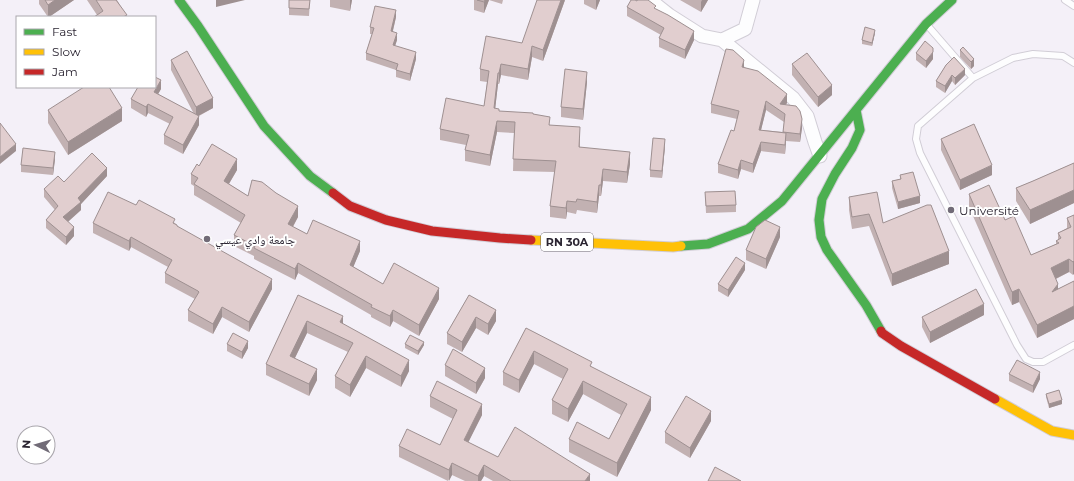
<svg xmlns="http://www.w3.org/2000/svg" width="1074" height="481" viewBox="0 0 1074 481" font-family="Montserrat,'Noto Naskh Arabic',sans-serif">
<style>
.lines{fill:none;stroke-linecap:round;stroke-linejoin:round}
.lane-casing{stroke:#d1cdd6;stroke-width:8}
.street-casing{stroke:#d1cdd6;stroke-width:15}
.fast-casing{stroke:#d1cdd6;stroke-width:11}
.slow-casing{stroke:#d1cdd6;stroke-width:11}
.jam-casing{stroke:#d1cdd6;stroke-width:11}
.lane{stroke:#fdfdfe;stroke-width:6}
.street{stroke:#fdfdfe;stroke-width:13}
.fast{stroke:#4caf50;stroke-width:9}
.slow{stroke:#ffc107;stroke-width:9}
.jam{stroke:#c62828;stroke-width:9}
.wall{fill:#c2b1b2;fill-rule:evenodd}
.shaded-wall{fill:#9e9091}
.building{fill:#e1cecf;stroke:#9e9091}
.poi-dot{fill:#716b77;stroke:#fff;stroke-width:1.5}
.labels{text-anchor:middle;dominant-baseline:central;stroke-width:4;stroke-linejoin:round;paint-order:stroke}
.shield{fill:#fff;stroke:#6a666f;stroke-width:1}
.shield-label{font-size:11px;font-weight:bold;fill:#2a2431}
.poi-label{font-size:12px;fill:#2a2431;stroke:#fff;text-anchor:start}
</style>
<rect width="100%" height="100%" fill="#f4f0f8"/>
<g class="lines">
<defs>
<path id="lane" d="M1065 0 1074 6
M928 26 973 78
M1074 63 1063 56 1033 54 1013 58 973 78 918 126 916 139 920 153 1017 345 1026 359 1033 362H1043L1074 345"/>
<path id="street" d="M650 0 669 15 702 36 722 40 745 29 753 0
M722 40 793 98 807 116 815 142 820 156"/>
<path id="fast" d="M179 0 198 26 264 126 310 176 333 193
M856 110 860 130 852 148 835 174 822 199 819 220 821 237 827 250 866 305 881 331
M681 246 708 244 748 229 782 201 926 24 952 0"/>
<path id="slow" d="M531 240 673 247 681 246
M995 399 1052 431 1074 435"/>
<path id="jam" d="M333 193 350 206 386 220 432 231 500 238 531 240
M881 331 882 333 901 346 995 399"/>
</defs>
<use href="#lane" class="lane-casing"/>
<use href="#street" class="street-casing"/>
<use href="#fast" class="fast-casing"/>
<use href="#slow" class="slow-casing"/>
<use href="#jam" class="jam-casing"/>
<use href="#lane" class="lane"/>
<use href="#street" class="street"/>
<use href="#fast" class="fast"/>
<use href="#slow" class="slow"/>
<use href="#jam" class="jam"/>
</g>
<path class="wall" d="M39 0H74L49 17H48L39 4Z
M87 0H117L127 17 97 15Z
M310 0 309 16 289 15V8Z
M330 0H352L350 11 330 7Z
M474 0H489L484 13 474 10Z
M489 0H503L502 4Z
M565 0 543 61 532 57 528 80 501 75 499 84H498L495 109 499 111 533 115 550 125 580 139V147L630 164 627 183 603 181 601 196H599L597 213 577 210 576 214 567 212 566 219 550 217V206L555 172 513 171 514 133 497 132 490 166 465 161V150L466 145 440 140V129L484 106 487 82 480 81V69L522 43Z
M584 0H600L596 10 584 4Z
M680 0H708L701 12Z
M627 7 656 9 694 40 685 59 659 47V38L661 35 627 16Z
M396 17 393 31 397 40 395 46 416 59 410 81 396 77V70L366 60V53L372 34H370V27Z
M875 33 872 46 862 44V40Z
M960 50 974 66 971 69 960 57Z
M916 53 933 59 926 68 916 60Z
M171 60 213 108 199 116V125L183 154 164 144V135L170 124 148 113 146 117 131 108V99L161 89 158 94 194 114 171 70Z
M792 64 832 95 818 107 792 75Z
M946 65 965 75 955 85 952 81 945 93 936 87V81Z
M744 68 787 103 785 105 802 128 800 142 786 141 785 154 761 151 753 173 741 169 738 179 718 173V164L734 131 737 119 711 113V104ZM766 110 784 122 783 132 761 130Z
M587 82 583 120 561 117V107Z
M48 110 122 121 68 155 48 123Z
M941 139 992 175 960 190 941 150Z
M665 146 662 178 650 177V170Z
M55 159 53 175 21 172V165Z
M1074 163V203L1030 224 1016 201V188L1033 181Z
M199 166 237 170 229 184 248 196 298 217 293 227 307 234 360 251 353 267 383 284 439 299 419 336 393 321 390 327 371 317V315L298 273 295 280 254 259V256L234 246V235L241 223 194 195V186L191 184V174Z
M900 175 920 203 898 209 892 188V181L900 179Z
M107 176 81 204V210L68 222 74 236 66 245 46 228V220L55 210 44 197V189L64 182Z
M705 192 736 205V212L706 213Z
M969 194 1005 220 1031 255 1056 244V241L1058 240V233L1067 228V218L1074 215 1073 275 1069 272 1056 279 1058 289 1074 281V319L1037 338 1019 302 1012 305 969 207Z
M849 197 883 223 949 264 892 286 869 226 852 229 849 210Z
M136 205 175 223 177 226 272 289 249 332 222 317 213 334 188 321V310L195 299 165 283V273L168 267 131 247 129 251 93 233V223Z
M780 237 766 269 746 260V250Z
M745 270 728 297 718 291V284Z
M298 295 343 324 409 371 401 387 366 368 350 397 335 388V376L348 352 307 333 295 358 317 380 309 396 266 375V364Z
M469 295 496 321 488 335 476 328 462 352 447 344V333Z
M984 315 930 343 922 327V317Z
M526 328 592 367 651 410 617 477 569 452V439H609L621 415 583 394 568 422 552 414V400L563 379 534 364 519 393 503 385V372Z
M227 344 248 348 242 359 227 351Z
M405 344 424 345 418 355 405 348Z
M445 365 485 378 476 394 445 376Z
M1009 374 1040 379 1033 393 1009 381Z
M1046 394 1062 404 1049 408 1046 397Z
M430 396 482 415 468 442 498 457 590 481H493L484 476 481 481H465L452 475 448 481 399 457V446L440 445 453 419 430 407Z
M711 421 690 458 665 443V432Z"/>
<path class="shaded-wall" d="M55 0H74L49 17H48V5Z
M216 0H245L216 7Z
M350 0H352L350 11Z
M485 0H489L484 13V2Z
M561 0H565L543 61V50Z
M596 0H600L596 10Z
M702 0H708L701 12V2Z
M396 10V17L391 38V31Z
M875 30V33L872 46V43Z
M694 31V40L685 59V50Z
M397 33V40L393 52V45Z
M532 46V57L528 80V69Z
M416 52V59L410 81V74Z
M933 52V59L926 68V61Z
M156 55V62L155 65V58Z
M974 59V66L971 69V62Z
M744 60V68L742 67Z
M501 64V75L499 84V73Z
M965 69V75L955 85V78Z
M587 72V82L583 120V109Z
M498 73V84L494 119V108Z
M952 75V81L945 93V86Z
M161 80V89L154 101V92Z
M832 85V95L818 107V97Z
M787 94V103L781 111 780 104Z
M213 98V108L196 117V107Z
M766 101V110L759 138V130Z
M148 104V113L146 117V107Z
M122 108V121L68 155V142Z
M199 116V125L183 154V145Z
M802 119V128L800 142V134Z
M497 121V132L490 166V155Z
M786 133V141L785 154V145Z
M665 139V146L662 178V171Z
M761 142V151L753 173V164Z
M16 144V151L0 164V157Z
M55 152V159L53 175V168Z
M630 152V164L627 183V172Z
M237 159V170L224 192V181Z
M741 160V169L738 179V170Z
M992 165V175L960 190V180Z
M107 168V176L81 204V210L63 226V217L78 198Z
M603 169V181L601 196V185Z
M599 185V196L597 213V202Z
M1074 190V203L1030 224V210Z
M920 196V203L898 209V202Z
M567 201V212L566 219V208Z
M298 206V217L288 235V224Z
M74 227V236L66 245V237Z
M780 227V237L766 269V259Z
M131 237V247L129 251V241Z
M360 241V251L350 275V265Z
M949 251V264L892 286V274Z
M1069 259V272L1051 281V268Z
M1074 261V274L1073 275V262Z
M298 263V273L295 280V269Z
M745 263V270L728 297V290Z
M272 279V289L249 332V322Z
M1058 284V297L1052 292Z
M439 288V299L419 336V325Z
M1019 289V302L1012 305V292Z
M984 304V315L930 343V332Z
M1074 306V319L1037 338V325Z
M222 307V317L213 334V324Z
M393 310V321L390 327V316Z
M496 310V321L488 335V324Z
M343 316V328L340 322Z
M476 317V328L462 352V342Z
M307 321V333L290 368V356Z
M248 341V348L242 359V352Z
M424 342V345L418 355V351Z
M534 351V364L519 393V380Z
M366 356V368L350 397V385Z
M409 360V371L401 387V376Z
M485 368V378L476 394V383Z
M317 369V380L309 396V384Z
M1040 372V379L1033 393V386Z
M583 381V394L568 422V409Z
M651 397V410L617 477V463Z
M1062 400V404L1049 408V404Z
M482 404V415L464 451V440Z
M711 411V421L690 458V448Z
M452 463V475L449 481V470Z
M484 465V476L481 481H478V476Z
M590 474V481H585Z"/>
<path class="building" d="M45 0H55L48 5Z
M96 0H116L127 15 123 17H94L103 11Z
M289 0H310L309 9 289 8Z
M477 0H485L484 2Z
M537 0H561L543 50 532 46 528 69 501 64 499 73H498L494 108 499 109V111L533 113V114L550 117 549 125 580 127 579 147 630 152 627 172 603 169 601 185H599L597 202 577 199 576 202 567 201 566 208 550 206 556 161 513 159 515 122 497 121 490 155 465 150 469 135 440 129 446 98 484 106 489 71 480 69 486 36 522 43Z
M631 0H635L637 1V0H648L656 6 654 8 668 15 694 31 685 50 659 38 664 28 627 7Z
M375 6 396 10 391 31 397 33 393 45 416 52 410 74 396 70 398 64 366 53 374 28 370 27Z
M865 27 875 30 872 43 862 40Z
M925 41 933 48V52L926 61 916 53Z
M963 47 974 59 971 62 960 50Z
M726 49 733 50 744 60 742 67 758 71 787 94 780 104 796 106 800 111 802 119 800 134 783 132 785 114 766 101 759 130 786 133 785 145 761 142 753 164 741 160 738 170 718 164 731 130 734 131 739 111 711 104Z
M187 51 213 98 196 107 171 60Z
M807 53 832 85 818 97 792 64Z
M954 57 965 69 955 78 952 75 945 86 936 81 946 65Z
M565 69 587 72 583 109 561 107Z
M155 77 161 80 154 92 199 116 183 145 164 135 173 117 148 104 146 107 131 99 138 87H155Z
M84 87H109L122 108 68 142 48 110Z
M0 123 16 144 0 157Z
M974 124 992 165 960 180 941 139Z
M653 138 665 139 662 171 650 170Z
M212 144 237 159 224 181 248 196 252 180 262 182 276 193 298 206 288 224 307 234 313 220 360 241 350 265 383 284 394 263 439 288 419 325 393 310 390 316 371 307 372 305 298 263 295 269 254 248 255 246 234 235 245 215 194 184 198 178 191 174 197 164 199 166Z
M23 148 55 152 53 168 21 165Z
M92 153 107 168 78 198 81 202 63 217 74 227 66 237 46 220 58 206 44 189 58 176 64 182Z
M1074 163V190L1030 210 1016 188 1033 181Z
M913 172 920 196 898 202 892 181 901 179 900 175Z
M989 185 1005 220 1014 216 1031 255 1059 243 1056 241 1061 238 1058 233 1071 227 1067 218 1074 215V261L1073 262 1069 259 1051 268 1058 284 1052 292 1074 281V306L1037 325 1019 289 1012 292 969 194Z
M735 191 736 205 706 206 705 192Z
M108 192 136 205 139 200 175 219 173 223 177 225V226L272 279 249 322 222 307 213 324 188 310 199 292 198 291 165 273 172 260 131 237 129 241 93 223Z
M877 192 883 223 927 205H931L949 251 892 274 869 214 852 217 849 197Z
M765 220 780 227 766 259 746 250 756 227Z
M736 257 745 263 728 290 718 284Z
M976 289 984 304 930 332 922 317Z
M298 295 343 316 340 322 409 360 401 376 366 356 350 385 335 376 353 343 307 321 290 356 317 369 309 384 266 364Z
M469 295 496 310 488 324 476 317 462 342 447 333Z
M526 328 592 362 590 366 651 397 617 463 569 439 577 422 609 439 627 404 583 381 568 409 552 400 568 369 534 351 519 380 503 372Z
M233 333 248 341 242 352 227 344Z
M410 335 424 342 418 351 405 344Z
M453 349 485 368 476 383 445 365Z
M1017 360 1040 372 1033 386 1009 374Z
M437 381 482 404 464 440 498 457 515 427 590 474 585 481H511L484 465 478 476 452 463 449 470 399 446 407 429 440 445 457 410 430 396Z
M1059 390 1062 400 1049 404 1046 394Z
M686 396 711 411 690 448 665 432Z
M715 467 741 481H708Z"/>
<g class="poi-dot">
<circle cx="951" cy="210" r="4"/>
<circle cx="207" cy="239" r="4"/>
</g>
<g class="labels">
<rect class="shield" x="541" y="233" width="52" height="18" rx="3"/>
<g class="shield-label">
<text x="567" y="242">RN 30A</text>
</g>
<g class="poi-label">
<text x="959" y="210">Université</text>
<text x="215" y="239">جامعة وادي عيسي</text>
</g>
</g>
<rect x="16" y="16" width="140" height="72" fill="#ffffff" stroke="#aaa7ad"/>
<rect x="24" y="29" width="20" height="6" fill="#4caf50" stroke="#aaa7ad"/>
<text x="52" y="36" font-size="12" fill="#2a2431">Fast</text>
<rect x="24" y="49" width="20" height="6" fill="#ffc107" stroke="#aaa7ad"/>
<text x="52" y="56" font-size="12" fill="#2a2431">Slow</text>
<rect x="24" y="69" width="20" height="6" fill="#c62828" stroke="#aaa7ad"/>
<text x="52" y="76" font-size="12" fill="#2a2431">Jam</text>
<g transform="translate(36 445) rotate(275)"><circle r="19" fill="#ffffff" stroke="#aaa7ad"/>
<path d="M0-3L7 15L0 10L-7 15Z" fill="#716b77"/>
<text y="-6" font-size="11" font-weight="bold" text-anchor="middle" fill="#2a2431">N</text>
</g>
</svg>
